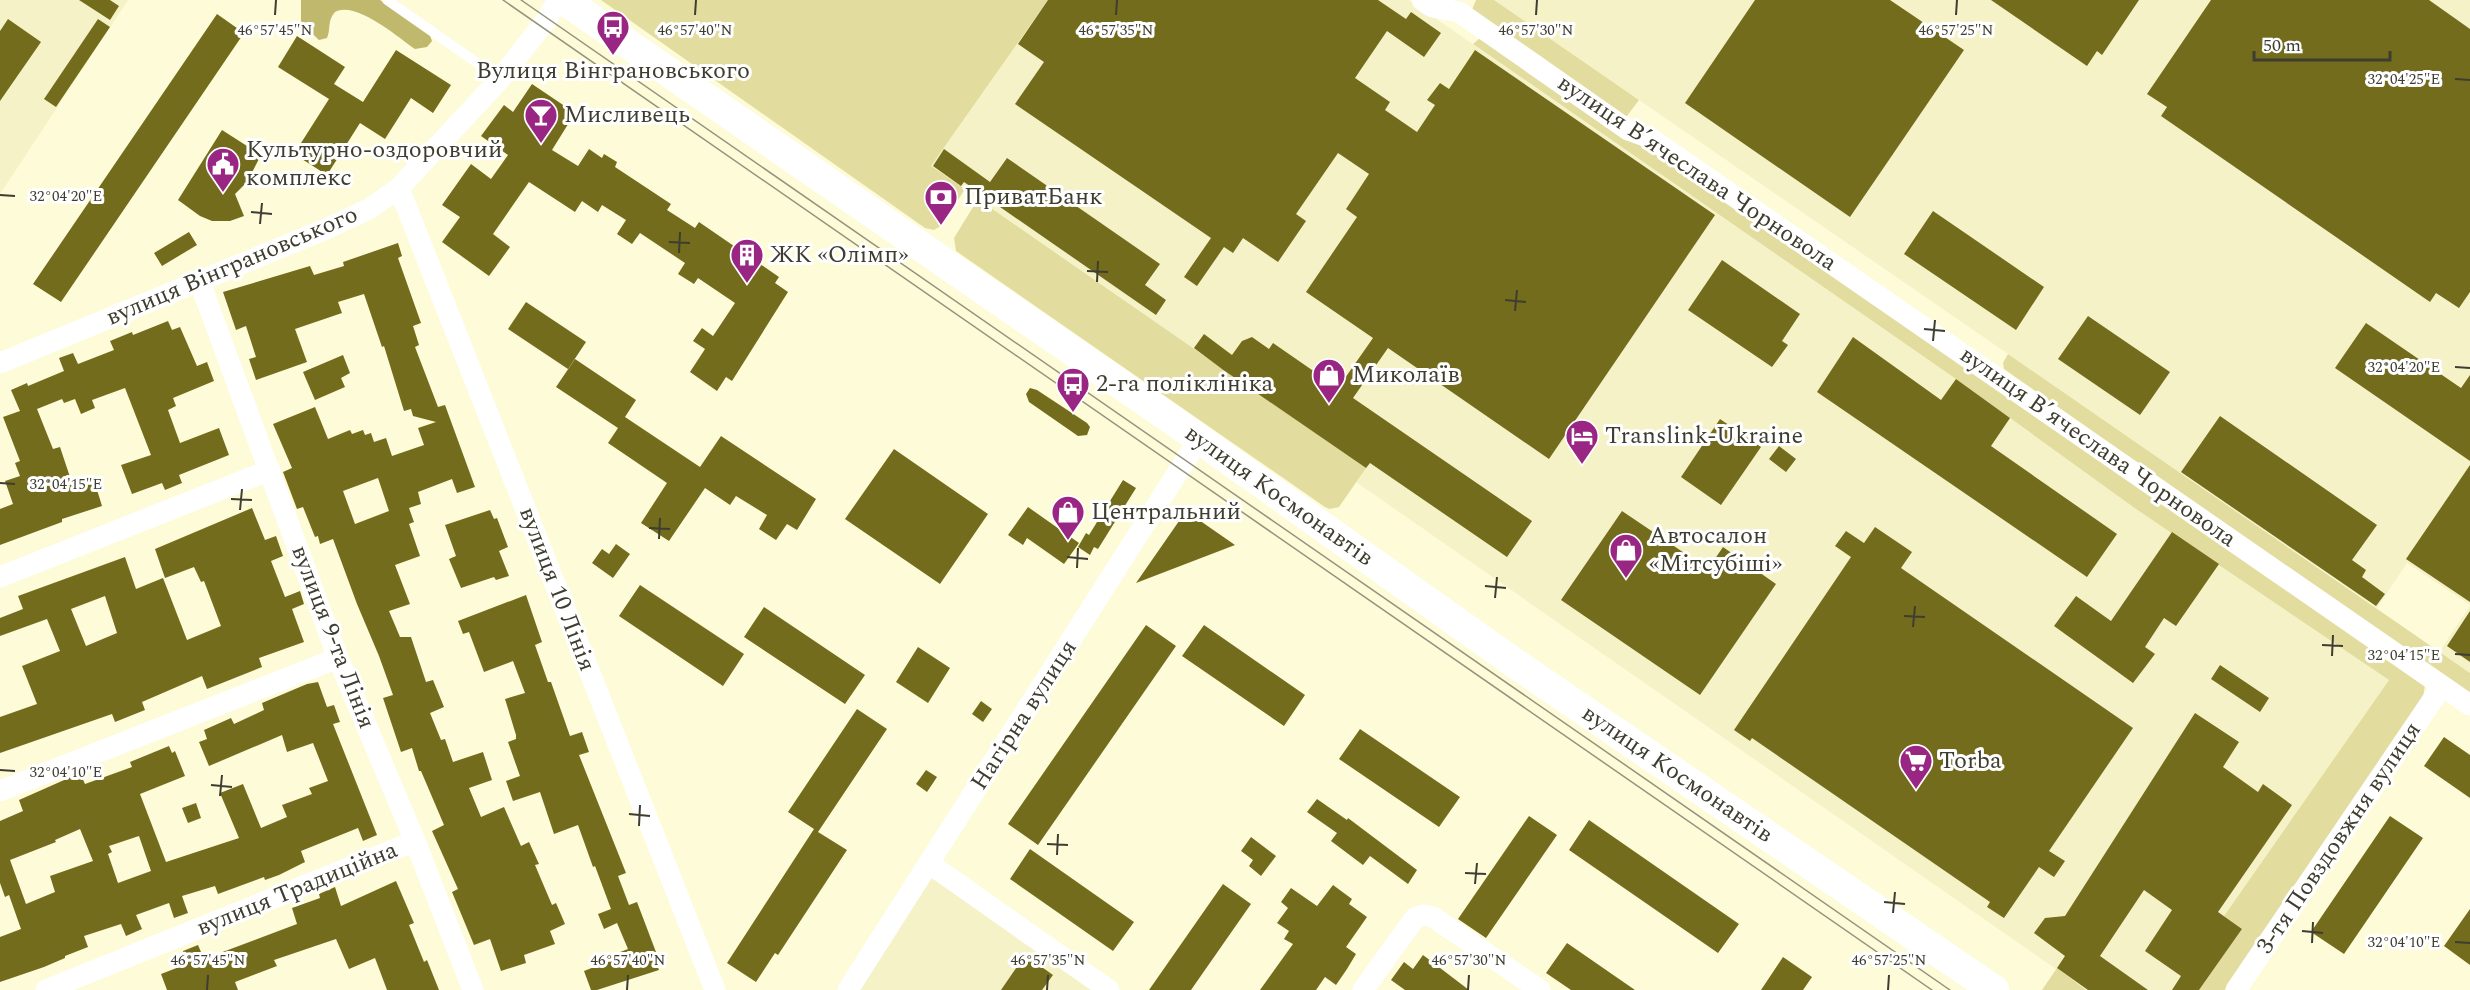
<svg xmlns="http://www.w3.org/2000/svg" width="2470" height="990" viewBox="0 0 2470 990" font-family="Spectral,serif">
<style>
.built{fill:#f5f2c8}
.green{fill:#e2dd9f}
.forest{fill:#c0b86c}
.building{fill:#746c1d;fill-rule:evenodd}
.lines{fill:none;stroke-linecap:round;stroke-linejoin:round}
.service{stroke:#fff;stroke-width:10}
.minor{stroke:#fff;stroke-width:21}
.secondary{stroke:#fff;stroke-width:30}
.tram{stroke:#95937d;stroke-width:1.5}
.ticks{fill:none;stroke:#3e3d30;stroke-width:2}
.labels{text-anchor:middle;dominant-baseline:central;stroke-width:6;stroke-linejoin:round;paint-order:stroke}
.poi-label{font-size:24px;fill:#3e3d30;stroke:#fff;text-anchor:start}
.street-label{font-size:24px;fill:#3e3d30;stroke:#fff}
.ticks-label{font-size:15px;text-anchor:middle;fill:#3e3d30;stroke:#fff;stroke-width:6;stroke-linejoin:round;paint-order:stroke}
</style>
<rect width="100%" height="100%" fill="#fefbd9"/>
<path class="built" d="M0 0H128L0 194Z
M1048 0H1409L1956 379 2136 509 2389 680 2224 916 2242 929 2199 990H2086L1356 482 1366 468 931 166Z
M1494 0H2470V605L2407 563 2377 608Z
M2470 606V673L2439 652Z
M928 879H933L1093 990H856Z"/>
<path class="green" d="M601 0H1048L931 166 965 189 941 226 934 230 925 228Z
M1476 0H1494L1639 100 1627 116 1621 118 1471 12Z
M1480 38 1647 146 2425 685 2422 704 2225 990H2199L2242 929 2224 916 2389 680 2136 509 1956 379 1473 44Z
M978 199 1366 468 1339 507 1330 509 1325 507 956 251 954 238Z
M2008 354 2470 673V696L2004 369 2003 363Z
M2057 968 2086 990H2042Z"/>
<path class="forest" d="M301 0H380L429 33 432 41 427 47 415 49C398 37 355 0 335 12 327 21 331 29 327 38L319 40 301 23Z"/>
<path class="building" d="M79 0H110L119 6 110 20Z
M1048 0H1378L1406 19 1411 12 1441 33 1424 57 1387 31 1355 78 1390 102 1385 110 1417 132 1435 105 1427 100 1440 83 1449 89 1475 50 1715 215 1549 459 1388 348 1353 398 1532 521 1507 557 1370 463 1366 468 1222 369 1194 348 1204 334 1232 355 1242 341 1252 337 1269 349 1273 343 1338 388 1373 338 1306 292 1357 217 1346 209 1369 174 1338 153 1296 214 1306 221 1278 262 1243 238 1233 253 1224 247 1197 286 1184 277 1211 238 1015 104 1044 62 1018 44Z
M1755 0H1890L1964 50 1850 217 1685 103Z
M1991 0H2139L2102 55 2097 51 2087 66Z
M2211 0H2429L2470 29V292L2459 308 2436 293 2430 302 2161 116 2167 107 2147 94Z
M217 14 244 33 61 302 33 284Z
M8 19 41 42 0 101V31Z
M98 19 110 27 56 107 44 99Z
M297 36 345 67 334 84 363 102 396 50 451 85 433 113 411 98 385 139 360 123 327 175 294 154 329 99 278 67Z
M532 84 575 113 552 150 578 166 589 149 602 158 604 154 617 162 615 167 671 204 667 210 695 228 699 222 779 277 775 283 788 292 732 381 726 377 717 391 690 372 705 349 693 341 702 328 713 336 735 303 698 278 694 284 678 274 685 263 640 233 632 244 617 234 626 220 602 205 598 212 582 201 575 212 529 182 493 234 510 247 489 276 442 242 460 217 442 205 471 164 491 179 508 155 481 136 504 105 513 112Z
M222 130 261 155 247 182 235 194 244 216 230 221H212L200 216 178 200Z
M944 149 990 182 1007 158 1160 264 1145 285 1166 300 1156 315 964 182 961 186 933 166Z
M1933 211 2044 287 2016 330 1904 254Z
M189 232 197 245 162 266 154 253Z
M398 243 402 256 398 258 421 323 413 326 419 345 415 347 438 407 445 405 475 487 457 493 452 479 418 492 421 504 409 508 414 522 409 524 420 556 395 565 410 604 389 611 400 637H411L426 682 433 680 444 707 430 713 441 740 445 739 453 762 483 752 492 780 469 788 481 817 504 807 521 846 529 842 539 864 535 865 552 905 556 903 565 924 550 931 555 944 524 955 526 963 501 971 490 939 474 945 452 892 458 889 432 831 444 825 421 771H419L412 748 401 752 383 698 393 695 379 656 357 604 333 539 320 544 318 536 315 537 303 507 297 509 283 472 292 468 273 424 315 407 328 439 350 430 352 434 363 430 365 435 371 433 374 442 386 438 392 456 424 445 418 428 436 422 413 416 411 409 404 411 384 346 382 347 364 294 338 302 342 313 295 329 307 362 256 380 249 359 256 357 246 326 236 330 223 292 310 266 314 275 344 266 343 262ZM378 478 389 511 355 524 343 491Z
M1722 260 1800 314 1782 341 1788 345 1772 367 1688 310Z
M526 302 586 342 568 369 508 329Z
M2088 316 2170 372 2140 415 2058 359Z
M168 321 172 330 180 327 197 366 207 362 214 381 173 398 176 406 168 410 180 443 219 428 229 455 179 475 182 483 165 490 162 483 132 494 121 465 151 455 125 388 92 400 95 408 81 414 75 399 64 403 62 399 37 409 53 449 60 447 73 486 94 480 102 506 62 519V522L0 545V509L13 504 5 481 20 476 15 463 20 461 3 417 20 411 11 390 27 383 28 386 64 371 59 358 73 353 78 364 114 350 110 341 132 332 133 335Z
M2366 323 2461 388 2470 375V461L2335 368Z
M1853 337 1941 400 1956 379 2010 418 1991 446 2117 534 2087 577 1817 392Z
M343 355 350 373 341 378 345 387 315 400 303 372Z
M575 359 636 400 625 417 700 467 721 436 816 499 797 530 787 524 776 540 759 529 767 515 736 496 730 505 705 488 669 541 641 523 667 483 608 443 618 428 556 387Z
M1030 388 1037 390 1087 423 1090 427 1087 435 1078 436 1029 402 1026 394Z
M2220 416 2377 525 2352 560 2366 570 2362 577 2385 594 2376 606 2181 472Z
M1720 419 1761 447 1721 505 1681 477Z
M1779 446 1796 459 1786 472 1769 459Z
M894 449 988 514 940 584 845 519Z
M2470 465V602L2406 559Z
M1123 480 1136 488 1098 549 1094 547 1090 555 1078 547 1086 533 1089 535Z
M1028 507 1079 543 1064 564 1027 538 1023 545 1008 535Z
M252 508 265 540 276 536 283 556 271 561 285 597 300 591 304 604 292 609 304 642 259 658 262 667 207 689 202 676 142 702 145 710 115 722 112 714 0 753V717L37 704 22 666 60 651 47 619 0 636V618L23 609 18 596 125 557 136 589 163 578 187 640 221 626 204 581 201 582 194 567 165 578 155 549ZM105 596 117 633 86 646 71 609Z
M490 510 494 519 497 518 508 547 499 551 509 576 496 580 494 577 461 588 449 559 456 556 445 525Z
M1186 511 1235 545 1136 583Z
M1622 511 1708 569 1723 547 1776 584 1700 695 1561 600Z
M1875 527 1912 552 1901 568 2133 728 2049 851 2065 861 2054 877 2039 867 2004 918 1987 907 1990 902 1752 738 1750 741 1734 730 1851 557 1835 546 1846 531 1864 543Z
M2172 532 2219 564 2176 626 2164 618 2145 647 2155 654 2133 683 2054 626 2076 596 2111 621Z
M616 544 630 554 613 578 592 563 602 549 609 554Z
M640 585 744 654 723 686 619 616Z
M526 595 542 642 535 645 548 682H551L570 736 582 732 589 752 579 755 626 873 618 876 629 905 637 902 659 960 656 962 659 970 597 990H591L584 971 617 958 615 954 628 949 617 923 604 929 598 914 611 909 595 866 593 867 578 825 554 834 540 792 513 801 506 781 520 776 508 742 516 739V735L505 699 525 693 513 661 484 672 469 632 463 634 458 621Z
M764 607 865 675 845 704 744 637Z
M2470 611V662L2447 646Z
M1146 625 1176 646 1038 845 1008 824Z
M1204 625 1305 695 1284 726 1182 656Z
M918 647 950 668 928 703 896 682Z
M2220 665 2269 698 2260 712 2211 679Z
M318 682 327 707 334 705 340 722 333 724 377 835 363 841 358 828 301 851 305 862 279 875 265 880 264 877 218 894 215 886 182 896 188 913 174 918 169 903 136 915 142 929 126 936 121 924 84 936 88 947 65 956V958L44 967 0 982V937L21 929 9 895 5 897 0 883V821L23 811 19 800 80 773 85 784 132 767 130 762 169 746 172 753 175 751 185 776 140 794 166 862 239 838 220 793 243 784 261 828 287 817 282 805 312 794 309 788 328 781 313 743 287 752 282 735 209 766 199 742 207 739 204 730 231 718 234 724 264 710 262 703 307 684ZM80 829 93 861 50 876 55 892 26 904 10 860 56 842 55 840ZM139 836 151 871 118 883 108 854 112 852 109 846Z
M981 701 992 709 983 722 972 714Z
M857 709 887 729 818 832 847 850 778 955 775 953 756 982 727 963 814 829 788 812Z
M2195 713 2239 742 2223 767 2258 792 2263 784 2292 805 2218 912 2242 929 2199 990H2172L2181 976 2145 951 2172 910 2144 890 2100 956 2148 990H2088L2057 968 2065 956 2034 933 2045 918 2065 916Z
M1360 729 1460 797 1439 827 1339 759Z
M2444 737 2470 755V798L2424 766Z
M926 770 937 777 927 792 916 784Z
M1317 799 1347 820 1348 818 1417 870 1408 884 1370 856 1363 865 1331 841 1337 833 1307 812Z
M196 803 201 818 188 823 182 808Z
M1529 816 1557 835 1486 938 1458 919Z
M2390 816 2423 838 2344 954 2311 932Z
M1589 820 1739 924 1718 953 1569 850Z
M1251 837 1276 856 1261 876 1249 866 1253 860 1241 851Z
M1030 849 1134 922 1113 951 1010 879Z
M396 881 414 923 409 925 424 962 427 960 439 990H387L375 958 349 969 336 939 274 960 277 966 235 982 238 990H167L161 974 187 964 183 951 198 945 204 959 297 924 292 908 320 898 319 894 335 887 341 906Z
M1223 884 1251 904 1191 990H1149Z
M1333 885 1352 899 1349 904 1367 917 1346 947 1356 954 1347 969 1336 985 1325 977 1316 990H1260L1293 944 1284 939 1289 931 1277 923 1288 908 1281 902 1291 888 1317 906Z
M2470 909V965L2444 946Z
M1567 943 1635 990H1571L1546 973Z
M1025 955 1053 975 1042 990H1001Z
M1423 955 1469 990H1405L1391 980 1404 962 1413 969Z
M1783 957 1812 977 1803 990H1761Z"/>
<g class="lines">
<path class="service" d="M387 0 500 79"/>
<path class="minor" d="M1422 0 1432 7 1459 12 1628 130 1650 138C1925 325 2197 516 2470 705
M399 188 715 990
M199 280 338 658 415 841 473 990
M0 363 326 229 369 209 399 188 500 79 547 19 558 0
M0 577 270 470
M0 791 338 658
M930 864 1109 990
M46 990 415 841
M848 990 1199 439
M1363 990 1415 918 1423 915 1433 917 1540 990
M2236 990 2442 686"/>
<path class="secondary" id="s1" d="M564 0 1181 426 1513 662 1994 990"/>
<path class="tram" d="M503 0 1932 990
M521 0 1950 990"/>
</g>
<path class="ticks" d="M275 15 276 0M695 15 696 0M1116 15 1117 0M1536 15 1537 0M1956 15 1957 0M2455 79 2470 80M0 195 15 196M251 212 272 214M260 224 262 203M669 242 690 243M679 253 680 232M1087 271 1108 272M1097 282 1098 261M1505 300 1526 302M1515 311 1517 290M1924 329 1945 331M1933 341 1935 320M2455 367 2470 368M0 483 15 484M231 499 252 500M240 510 242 489M649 528 670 529M659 539 660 518M1067 557 1088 559M1077 568 1078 548M1485 586 1506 588M1495 598 1497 577M1904 616 1925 617M1913 627 1915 606M2322 645 2343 646M2455 654 2470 655M2332 656 2333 635M0 770 15 771M211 785 232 787M220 796 222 775M629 814 650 816M639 826 640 805M1047 844 1068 845M1057 855 1058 834M1465 873 1486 874M1475 884 1477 863M1884 902 1905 904M1893 913 1895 892M2302 931 2323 933M2455 942 2470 943M2312 943 2313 922M207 990 208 975M627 990 628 975M1047 990 1048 975M1468 990 1469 975M1888 990 1889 975"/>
<defs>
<symbol id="bus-pin" viewBox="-11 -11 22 30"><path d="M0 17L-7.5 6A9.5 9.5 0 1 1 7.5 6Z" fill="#9a2683" stroke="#fff"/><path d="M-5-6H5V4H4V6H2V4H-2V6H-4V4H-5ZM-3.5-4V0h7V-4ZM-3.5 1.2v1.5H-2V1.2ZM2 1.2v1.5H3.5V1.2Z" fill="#fff"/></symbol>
<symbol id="bar-pin" viewBox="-11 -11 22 30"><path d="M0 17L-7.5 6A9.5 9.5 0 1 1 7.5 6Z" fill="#9a2683" stroke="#fff"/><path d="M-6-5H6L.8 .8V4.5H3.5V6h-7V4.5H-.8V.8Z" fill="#fff"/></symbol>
<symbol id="civic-pin" viewBox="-11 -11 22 30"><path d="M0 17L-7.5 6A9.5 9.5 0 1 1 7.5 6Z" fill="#9a2683" stroke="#fff"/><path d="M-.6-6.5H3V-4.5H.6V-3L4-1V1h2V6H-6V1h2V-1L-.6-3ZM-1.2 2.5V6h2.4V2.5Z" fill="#fff"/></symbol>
<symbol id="bank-pin" viewBox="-11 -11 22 30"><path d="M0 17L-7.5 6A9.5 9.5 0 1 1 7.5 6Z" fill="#9a2683" stroke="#fff"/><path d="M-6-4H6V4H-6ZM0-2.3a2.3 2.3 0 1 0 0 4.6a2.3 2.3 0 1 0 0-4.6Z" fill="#fff"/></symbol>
<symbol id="building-pin" viewBox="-11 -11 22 30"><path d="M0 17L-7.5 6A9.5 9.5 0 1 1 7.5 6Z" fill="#9a2683" stroke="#fff"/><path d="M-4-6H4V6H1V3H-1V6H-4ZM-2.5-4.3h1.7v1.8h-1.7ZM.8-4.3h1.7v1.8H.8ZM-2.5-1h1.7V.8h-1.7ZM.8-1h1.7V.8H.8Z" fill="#fff"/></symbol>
<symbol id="shop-pin" viewBox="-11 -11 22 30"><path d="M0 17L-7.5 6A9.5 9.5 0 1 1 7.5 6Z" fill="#9a2683" stroke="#fff"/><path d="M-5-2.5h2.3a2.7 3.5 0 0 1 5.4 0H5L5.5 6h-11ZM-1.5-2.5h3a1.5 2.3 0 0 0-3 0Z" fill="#fff"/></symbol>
<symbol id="hotel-pin" viewBox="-11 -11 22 30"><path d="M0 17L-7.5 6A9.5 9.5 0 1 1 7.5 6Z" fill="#9a2683" stroke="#fff"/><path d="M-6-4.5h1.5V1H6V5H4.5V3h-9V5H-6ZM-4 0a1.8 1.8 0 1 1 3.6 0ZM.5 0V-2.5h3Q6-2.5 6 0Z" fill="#fff"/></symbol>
<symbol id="supermarket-pin" viewBox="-11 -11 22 30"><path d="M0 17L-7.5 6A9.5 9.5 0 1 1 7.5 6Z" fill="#9a2683" stroke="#fff"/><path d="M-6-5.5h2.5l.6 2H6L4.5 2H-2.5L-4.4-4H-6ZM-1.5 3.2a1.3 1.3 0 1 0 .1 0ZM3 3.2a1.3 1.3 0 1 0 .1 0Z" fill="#fff"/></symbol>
</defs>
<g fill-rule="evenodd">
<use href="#bus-pin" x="594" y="8" width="38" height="52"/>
<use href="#bar-pin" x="522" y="96" width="38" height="52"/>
<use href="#civic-pin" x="204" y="145" width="38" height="52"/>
<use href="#bank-pin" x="922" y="178" width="38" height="52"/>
<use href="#building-pin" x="728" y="236" width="38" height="52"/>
<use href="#shop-pin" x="1310" y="356" width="38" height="52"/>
<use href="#bus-pin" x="1054" y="365" width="38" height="52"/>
<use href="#hotel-pin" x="1563" y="417" width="38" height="52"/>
<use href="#shop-pin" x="1049" y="493" width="38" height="52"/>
<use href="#shop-pin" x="1607" y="531" width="38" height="52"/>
<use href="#supermarket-pin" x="1897" y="742" width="38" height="52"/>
</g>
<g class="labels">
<g class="poi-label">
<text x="613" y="71" text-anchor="middle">Вулиця Вінграновського</text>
<text x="564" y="115">Мисливець</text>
<text x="246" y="150">Культурно-оздоровчий<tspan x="246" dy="28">комплекс</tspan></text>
<text x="964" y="197">ПриватБанк</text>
<text x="770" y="255">ЖК «Олімп»</text>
<text x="1352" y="375">Миколаїв</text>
<text x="1096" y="384">2-га поліклініка</text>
<text x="1605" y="436">Translink-Ukraine</text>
<text x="1091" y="512">Центральний</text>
<text x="1649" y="536">Автосалон<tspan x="1649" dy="28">«Мітсубіші»</tspan></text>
<text x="1939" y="761">Torba</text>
</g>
<g class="street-label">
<text transform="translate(1697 173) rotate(34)">вулиця Вʼячеслава Чорновола</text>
<text transform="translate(232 266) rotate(-23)">вулиця Вінграновського</text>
<text transform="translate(2098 447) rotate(35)">вулиця Вʼячеслава Чорновола</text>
<text stroke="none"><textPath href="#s1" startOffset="870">вулиця Космонавтів</textPath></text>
<text transform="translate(557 589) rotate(69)">вулиця 10 Лінія</text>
<text transform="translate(333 637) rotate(69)">вулиця 9-та Лінія</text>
<text transform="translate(1024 715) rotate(-57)">Нагірна вулиця</text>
<text stroke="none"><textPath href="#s1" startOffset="1356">вулиця Космонавтів</textPath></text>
<text transform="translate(2339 838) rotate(-56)">3-тя Повздовжня вулиця</text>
<text transform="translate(297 889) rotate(-22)">вулиця Традиційна</text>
</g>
</g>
<g class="ticks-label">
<text x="275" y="35">46°57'45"N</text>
<text x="695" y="35">46°57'40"N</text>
<text x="1116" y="35">46°57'35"N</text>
<text x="1536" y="35">46°57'30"N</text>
<text x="1956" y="35">46°57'25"N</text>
<text x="2404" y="84">32°04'25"E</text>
<text x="66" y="201">32°04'20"E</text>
<text x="2404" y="372">32°04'20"E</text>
<text x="66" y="489">32°04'15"E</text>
<text x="2404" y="660">32°04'15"E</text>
<text x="66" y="777">32°04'10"E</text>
<text x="2404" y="947">32°04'10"E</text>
<text x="208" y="965">46°57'45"N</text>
<text x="628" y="965">46°57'40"N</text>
<text x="1048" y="965">46°57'35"N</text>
<text x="1469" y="965">46°57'30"N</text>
<text x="1889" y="965">46°57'25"N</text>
</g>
<path d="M2254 51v9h136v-9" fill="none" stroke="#3e3d30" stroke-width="3"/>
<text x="2263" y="51" font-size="18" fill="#3e3d30" stroke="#ffffff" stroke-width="4.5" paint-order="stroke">50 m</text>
</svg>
